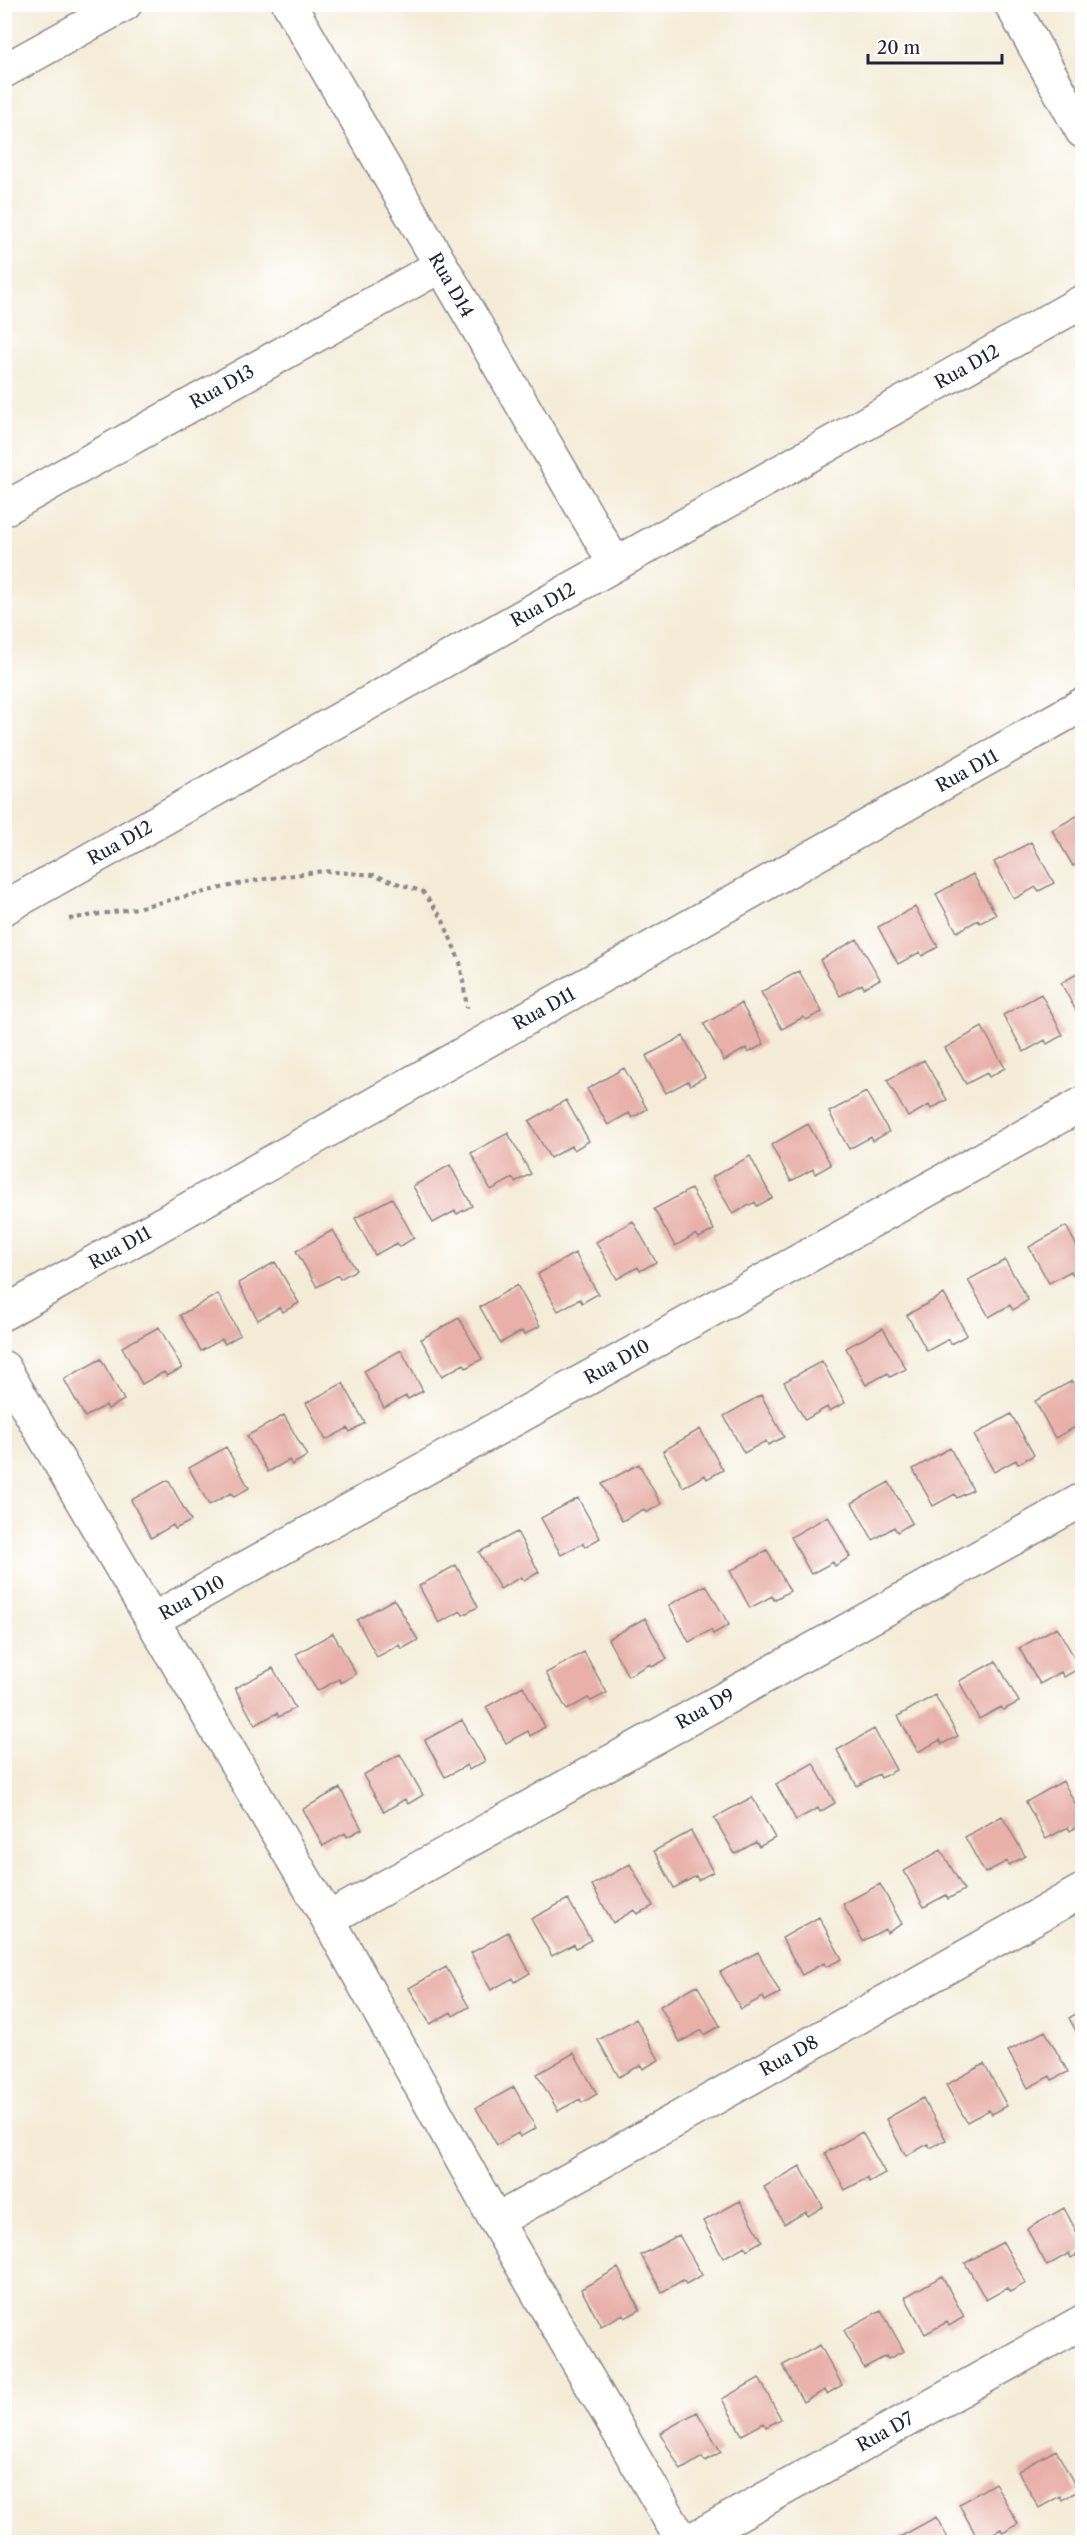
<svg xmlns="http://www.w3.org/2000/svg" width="1087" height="2547" viewBox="0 0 1087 2547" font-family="'Libre Caslon Text',serif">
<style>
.building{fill:#e8b0a8}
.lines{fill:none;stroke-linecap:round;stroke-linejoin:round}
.minor-casing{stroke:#8b8789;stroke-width:36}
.path{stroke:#8b8789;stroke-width:4;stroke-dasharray:4.5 4.5;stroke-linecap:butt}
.minor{stroke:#fff;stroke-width:33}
.labels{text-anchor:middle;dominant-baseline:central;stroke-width:4.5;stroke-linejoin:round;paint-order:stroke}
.street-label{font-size:18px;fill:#22223b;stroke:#fff}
</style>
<rect width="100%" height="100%" fill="#fff"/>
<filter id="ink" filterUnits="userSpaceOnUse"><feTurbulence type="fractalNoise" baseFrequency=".0167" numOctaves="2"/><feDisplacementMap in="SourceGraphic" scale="12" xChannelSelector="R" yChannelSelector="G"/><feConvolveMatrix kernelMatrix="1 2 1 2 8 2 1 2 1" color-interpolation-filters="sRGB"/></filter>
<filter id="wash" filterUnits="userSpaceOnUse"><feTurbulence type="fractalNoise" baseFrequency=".008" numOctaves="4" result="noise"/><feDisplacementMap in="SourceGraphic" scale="24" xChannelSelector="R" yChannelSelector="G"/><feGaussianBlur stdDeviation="1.35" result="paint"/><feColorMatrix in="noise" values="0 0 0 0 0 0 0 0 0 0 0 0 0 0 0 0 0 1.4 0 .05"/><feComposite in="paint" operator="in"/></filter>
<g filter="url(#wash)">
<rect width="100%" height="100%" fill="#f4ecd7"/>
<g id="blocks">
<path class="building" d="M1082 813V861L1073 866 1052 830Z
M1031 842 1054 883 1039 891 1036 887 1014 899 994 862Z
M973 874 996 915 980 923 978 920 957 932 936 894Z
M915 907 938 947 922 956 920 952 898 964 878 927Z
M857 939 880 979 864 988 862 984 840 996 820 960Z
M799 971 822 1012 806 1020 803 1017 782 1029 761 992Z
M1082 971V1022L1061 983Z
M1041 994 1063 1035 1047 1044 1045 1040 1024 1052 1003 1015Z
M741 1003 764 1044 748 1053 746 1048 724 1061 704 1024Z
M982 1027 1005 1068 989 1077 987 1073 966 1084 945 1048Z
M683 1036 705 1077 690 1085 688 1081 666 1093 646 1056Z
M924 1060 947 1100 931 1109 929 1105 908 1117 887 1080Z
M624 1068 647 1109 632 1118 629 1113 608 1125 587 1089Z
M866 1092 889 1132 873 1141 871 1137 849 1149 829 1112Z
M566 1100 589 1141 574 1150 571 1146 550 1158 529 1121Z
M808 1124 831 1165 815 1174 813 1169 791 1181 771 1145Z
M508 1133 531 1174 515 1182 513 1178 491 1190 471 1153Z
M750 1156 772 1198 757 1206 755 1202 733 1214 712 1177Z
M450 1165 472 1206 457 1214 455 1211 433 1223 413 1186Z
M691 1189 714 1230 699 1238 696 1234 675 1246 654 1209Z
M392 1198 414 1238 399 1247 397 1243 375 1255 355 1218Z
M633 1221 656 1262 640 1271 638 1267 617 1279 596 1242Z
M1066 1226 1082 1256V1270L1073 1275 1071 1271 1049 1283 1029 1247Z
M333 1230 356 1270 340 1279 338 1275 317 1287 296 1251Z
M575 1253 598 1294 582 1303 580 1299 558 1311 538 1274Z
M1005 1260 1028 1300 1013 1310 1010 1305 989 1317 968 1280Z
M275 1262 299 1303 283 1312 280 1307 258 1320 238 1283Z
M517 1285 540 1326 524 1335 522 1331 500 1343 480 1307Z
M218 1294 240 1335 225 1344 222 1339 201 1351 180 1315Z
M944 1294 967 1335 951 1344 949 1339 927 1351 907 1315Z
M459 1318 482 1359 466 1368 464 1364 442 1376 421 1339Z
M159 1327 182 1368 167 1376 164 1372 142 1384 122 1347Z
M883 1328 906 1369 890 1377 888 1373 866 1385 846 1348Z
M401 1350 423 1391 408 1399 406 1396 384 1408 364 1371Z
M101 1359 124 1400 108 1409 106 1405 85 1417 64 1379Z
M822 1361 845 1403 829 1411 827 1407 805 1420 784 1382Z
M1072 1381 1082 1399V1428L1079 1430 1077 1426 1055 1438 1035 1401Z
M343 1383 365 1423 350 1432 348 1428 326 1440 306 1403Z
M761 1395 784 1437 768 1445 766 1441 744 1453 724 1416Z
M1011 1414 1034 1455 1018 1464 1016 1460 994 1472 974 1435Z
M284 1415 307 1456 292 1465 289 1460 268 1472 247 1436Z
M700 1429 723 1470 707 1479 705 1475 683 1487 663 1451Z
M226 1447 249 1488 234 1497 231 1493 209 1505 189 1468Z
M950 1448 973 1490 957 1498 955 1494 933 1506 913 1469Z
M639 1464 661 1504 646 1513 644 1509 622 1521 602 1484Z
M168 1480 191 1521 175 1529 173 1525 151 1538 131 1500Z
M889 1482 912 1523 897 1532 894 1527 873 1540 852 1503Z
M578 1498 600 1538 585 1547 583 1543 561 1555 541 1518Z
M828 1516 850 1557 835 1566 833 1562 811 1574 791 1537Z
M517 1532 539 1572 524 1581 521 1577 500 1589 479 1552Z
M767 1550 790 1591 774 1600 772 1596 750 1608 730 1571Z
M456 1565 478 1607 463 1615 461 1611 439 1623 419 1586Z
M706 1585 729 1625 713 1634 711 1630 689 1642 669 1605Z
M394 1599 418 1640 402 1649 399 1645 377 1657 357 1620Z
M645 1618 667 1659 652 1667 650 1664 628 1676 608 1639Z
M1057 1627 1080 1668 1064 1677 1061 1672 1040 1684 1019 1648Z
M333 1633 356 1674 341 1683 339 1679 317 1691 296 1654Z
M584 1652 607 1693 591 1701 588 1698 567 1710 546 1673Z
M996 1661 1019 1702 1003 1710 1001 1707 979 1719 959 1681Z
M273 1668 295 1708 279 1717 277 1713 255 1725 235 1688Z
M523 1686 545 1727 530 1736 528 1731 506 1743 486 1707Z
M935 1695 958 1736 942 1744 940 1740 918 1752 898 1716Z
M462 1720 485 1761 469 1770 467 1765 445 1777 425 1740Z
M874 1729 896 1770 881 1778 879 1774 857 1786 837 1750Z
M400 1754 423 1795 408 1804 405 1799 384 1812 363 1775Z
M813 1763 835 1803 820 1812 818 1808 796 1820 776 1784Z
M1063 1781 1082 1816V1824L1070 1831 1068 1827 1046 1839 1026 1802Z
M340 1788 362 1829 347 1837 345 1833 323 1846 303 1809Z
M752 1797 775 1838 759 1847 756 1842 735 1854 714 1818Z
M1002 1816 1025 1856 1009 1865 1007 1861 985 1873 965 1837Z
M691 1831 713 1872 698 1880 696 1876 674 1888 654 1851Z
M941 1850 964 1890 948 1899 946 1895 924 1907 904 1871Z
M630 1864 653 1906 637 1914 634 1910 613 1923 592 1885Z
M880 1884 902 1924 887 1933 885 1929 863 1941 843 1904Z
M568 1899 591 1940 576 1948 574 1944 552 1956 531 1919Z
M819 1917 842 1959 826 1967 824 1963 802 1975 782 1938Z
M508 1932 530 1973 515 1982 513 1978 491 1990 471 1953Z
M758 1952 780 1993 765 2001 763 1997 741 2009 720 1972Z
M446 1967 469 2007 453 2016 451 2012 430 2024 409 1988Z
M697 1985 720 2026 704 2035 702 2030 680 2042 660 2006Z
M1082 2010V2042L1069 2018Z
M636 2019 659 2060 643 2069 641 2065 619 2077 598 2040Z
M1045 2031 1068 2072 1052 2080 1050 2076 1028 2088 1008 2051Z
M574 2053 597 2094 582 2103 580 2099 558 2111 537 2074Z
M984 2064 1007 2106 992 2114 989 2110 967 2122 946 2085Z
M514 2087 536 2128 520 2137 518 2133 497 2145 476 2108Z
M923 2098 946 2140 930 2148 928 2144 906 2156 886 2119Z
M862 2132 885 2173 869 2182 867 2178 845 2190 825 2153Z
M800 2166 823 2207 808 2216 806 2212 784 2224 764 2187Z
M740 2201 762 2241 747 2250 745 2246 723 2258 703 2221Z
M1064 2208 1082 2242V2252L1071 2258 1069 2253 1047 2266 1027 2229Z
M679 2235 702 2275 686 2284 683 2280 662 2292 641 2255Z
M1003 2242 1026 2283 1010 2292 1007 2288 986 2300 965 2263Z
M618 2268 640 2310 625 2318 623 2314 601 2326 581 2289Z
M942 2276 964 2317 949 2326 947 2322 925 2334 905 2297Z
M881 2310 904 2351 888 2359 886 2356 864 2368 844 2330Z
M820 2345 842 2385 827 2394 825 2390 803 2402 783 2365Z
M759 2378 781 2419 766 2427 764 2423 742 2435 722 2399Z
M697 2412 721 2452 705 2461 702 2457 681 2470 660 2433Z
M1056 2450 1078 2491 1062 2500 1060 2496 1039 2508 1018 2471Z
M995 2483 1018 2524 1003 2533 1001 2529 979 2541 959 2504Z
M936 2517 950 2542H901L898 2538Z"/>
</g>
</g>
<g filter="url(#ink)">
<use href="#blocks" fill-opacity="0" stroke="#8b8789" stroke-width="1.5"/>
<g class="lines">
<defs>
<path id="minor" d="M289 4 615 564
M1011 4 1082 131
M4 71 125 4
M4 509 440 266
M4 908 1082 302
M4 1313 1082 705
M4 1368 328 1919 496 2221 683 2542
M152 1620 1082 1104
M328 1919 1082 1500
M496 2221 1082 1891
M688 2542 1082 2322"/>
</defs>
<use href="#minor" class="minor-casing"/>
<path class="path" d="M69 919 132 909 251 881 323 871 374 875 423 892 442 918 460 962 467 1008"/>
<use href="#minor" class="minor"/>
</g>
</g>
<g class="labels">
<g class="street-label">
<text transform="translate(451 285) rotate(60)">Rua D14</text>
<text transform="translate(967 367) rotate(-29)">Rua D12</text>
<text transform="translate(222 387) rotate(-29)">Rua D13</text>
<text transform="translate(543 605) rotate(-29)">Rua D12</text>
<text transform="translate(967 771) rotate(-29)">Rua D11</text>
<text transform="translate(120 843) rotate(-29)">Rua D12</text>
<text transform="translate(544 1009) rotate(-29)">Rua D11</text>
<text transform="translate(120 1248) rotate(-29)">Rua D11</text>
<text transform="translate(617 1362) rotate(-29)">Rua D10</text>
<text transform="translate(192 1598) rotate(-29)">Rua D10</text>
<text transform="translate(705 1709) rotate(-29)">Rua D9</text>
<text transform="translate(789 2056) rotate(-29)">Rua D8</text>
<text transform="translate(885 2432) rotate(-29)">Rua D7</text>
</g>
</g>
<rect width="1087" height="2547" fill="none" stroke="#fff" stroke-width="24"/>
<path d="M868 54v9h134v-9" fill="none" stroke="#22223b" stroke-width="3"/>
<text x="877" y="54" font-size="18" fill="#22223b" stroke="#ffffff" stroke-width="4.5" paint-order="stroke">20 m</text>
</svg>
